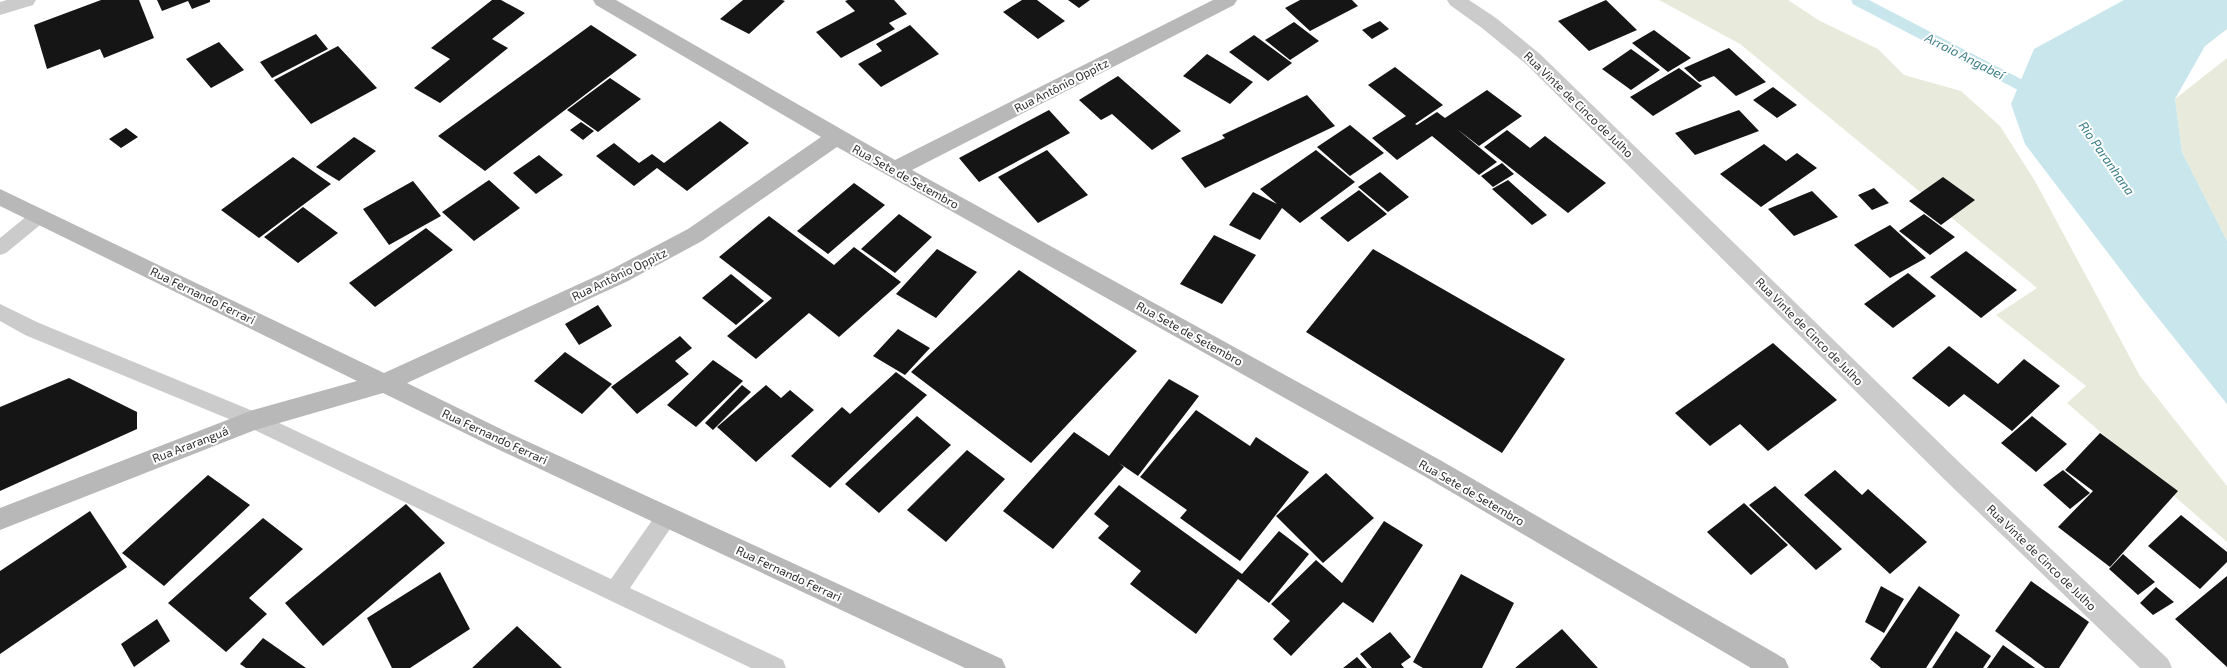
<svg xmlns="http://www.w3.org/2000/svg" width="2227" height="668" viewBox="0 0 2227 668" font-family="'Exo 2',sans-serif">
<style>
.green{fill:#e8ebdc}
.water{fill:#c8e6eb}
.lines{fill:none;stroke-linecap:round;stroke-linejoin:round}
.stream{stroke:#c8e6eb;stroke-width:11}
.building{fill:#151515}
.lane{fill:#cbcbcb;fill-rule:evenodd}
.street{fill:#cbcbcb;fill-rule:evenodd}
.secondary{fill:#b8b8b8;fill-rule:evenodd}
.labels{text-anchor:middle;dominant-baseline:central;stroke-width:4;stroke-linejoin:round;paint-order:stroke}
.street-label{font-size:12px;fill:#2e2e2e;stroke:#fff}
.water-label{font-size:13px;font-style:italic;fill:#3b7e89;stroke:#fff}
</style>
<rect width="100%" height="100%" fill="#fff"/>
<path class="green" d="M1659 0H1788L1820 21 1878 49 1904 75 1961 91 2000 126 2035 181 2140 376 2227 486V542L2067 403 2086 386 1996 315 2037 288 1740 44Z
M2227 58V241L2182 152 2175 99Z"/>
<path class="water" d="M2124 0H2227V29L2205 46 2175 99 2182 152 2227 241V404L2143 299 2025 144 2011 104 2034 49Z"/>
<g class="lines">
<path class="stream" d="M1857 0 2032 91"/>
</g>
<path class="building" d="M101 0H139L154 38 104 58 100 49 47 69 34 25Z
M157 0H210V2L192 9 188 1 162 11Z
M492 0H501L525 13 492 39 508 48 440 103 414 88 450 59 431 48Z
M743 0H782L785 1 749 34 720 19Z
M848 0H894L907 14 889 23 895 29 841 58 816 32 855 11 845 1Z
M1022 0H1037L1065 21 1038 39 1003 12Z
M1068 0H1090L1079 8Z
M1300 0H1352L1358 6 1310 31 1285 8Z
M1606 0 1637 30 1589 51 1558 21Z
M1380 21 1389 29 1372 39 1362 30Z
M1294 22 1319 41 1290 60 1265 40Z
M591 25 637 55 485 171 438 136Z
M910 25 939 54 881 87 858 64 882 51 876 44Z
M1654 30 1691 58 1668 72 1632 43Z
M316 34 328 49 272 78 260 62Z
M1254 35 1292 63 1268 81 1229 52Z
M219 42 244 70 211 88 186 59Z
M338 46 377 88 311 124 274 80Z
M1729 48 1766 82 1736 96 1714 76 1699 82 1684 68Z
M1631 49 1660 70 1631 90 1602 69Z
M1207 54 1253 82 1230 104 1183 76Z
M1395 67 1443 105 1415 124 1417 125 1437 112 1445 118 1487 90 1522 116 1479 146 1457 129 1497 162 1479 175 1432 136 1397 160 1372 138 1406 116 1368 85Z
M1679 68 1702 86 1653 116 1630 97Z
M1118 76 1181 131 1152 150 1112 114 1101 120 1079 100Z
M610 78 641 99 598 132 567 110Z
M1773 87 1797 105 1777 118 1753 100Z
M1307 95 1335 126 1205 188 1181 158 1225 138 1222 135Z
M1049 110 1070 133 979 182 959 158Z
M1739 110 1759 131 1695 155 1675 133Z
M720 121 749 143 687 191 657 168 634 186 596 156 614 143 639 163 652 154 664 163Z
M581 122 594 131 583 140 570 130Z
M1350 125 1384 153 1350 176 1317 147Z
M126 128 138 137 121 148 109 139Z
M1507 130 1530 148 1545 136 1606 183 1568 213 1484 147Z
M354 137 376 151 339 181 316 167Z
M1764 144 1786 161 1797 153 1817 168 1761 207 1720 174Z
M1047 150 1088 195 1038 223 998 177Z
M1316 150 1355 182 1300 223 1282 208 1260 240 1229 225 1253 192 1277 204 1260 189Z
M539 155 563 175 536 194 513 173Z
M293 157 331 184 259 238 221 210Z
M1502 163 1514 174 1493 187 1481 176Z
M1380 172 1409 197 1388 212 1358 187Z
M1943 177 1975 200 1941 225 1909 201Z
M489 180 520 208 474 241 442 212Z
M1508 180 1547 215 1532 225 1492 189Z
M413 181 441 216 389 245 363 209Z
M854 183 885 205 828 254 797 231Z
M1874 188 1889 203 1872 210 1858 195Z
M1359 190 1387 214 1348 242 1320 218Z
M1812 191 1838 217 1794 236 1768 209Z
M303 207 338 233 298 263 264 237Z
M899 214 932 237 895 273 861 249Z
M1924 214 1955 237 1930 255 1899 231Z
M769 216 834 265 854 247 901 282 839 337 809 313 756 359 727 336 772 298 719 257Z
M1890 225 1926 258 1890 278 1854 245Z
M426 228 453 250 375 307 349 283Z
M1214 235 1256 255 1222 304 1180 284Z
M937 249 977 272 936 318 896 294Z
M1373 249 1565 359 1502 453 1306 332Z
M1966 251 2017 290 1981 318 1930 277Z
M1019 270 1137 351 1031 463 911 372Z
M1908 273 1936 296 1893 328 1864 304Z
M731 274 764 301 736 325 702 298Z
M598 305 612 326 579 345 565 324Z
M898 329 930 348 905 375 873 356Z
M680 336 692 348 675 361 689 374 637 414 611 387Z
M1773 343 1837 400 1768 451 1740 424 1710 446 1675 413Z
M1949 346 1998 384 2024 359 2060 386 2012 431 1964 394 1949 407 1912 378Z
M565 352 612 384 582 414 534 381Z
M713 360 743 381 696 427 667 405Z
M896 372 927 395 830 488 791 456 842 407 850 414Z
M69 378 137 412V429L0 491V407Z
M1169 379 1199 396 1138 476 1119 463 1124 467 1053 549 1003 511 1074 432 1109 456Z
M742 385 751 392 713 430 705 423Z
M766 385 781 398 790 390 814 410 756 462 717 427Z
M1196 410 1250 446 1256 437 1309 472 1240 561 1180 518 1187 510 1140 477Z
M917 416 951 445 879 513 845 484Z
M2032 416 2067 444 2036 472 2001 443Z
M2100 433 2178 491 2110 567 2058 527 2093 491 2065 470Z
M967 450 1005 479 946 542 907 510Z
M1835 470 1862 495 1868 489 1927 542 1890 574 1804 495Z
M2063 470 2090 493 2070 509 2043 485Z
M1326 473 1374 518 1323 563 1276 516Z
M208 475 250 505 164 586 122 553Z
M1119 485 1242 574 1279 531 1309 554 1269 603 1238 579 1196 634 1130 584 1141 571 1098 538 1109 526 1094 514Z
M1775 486 1842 549 1816 570 1749 505Z
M1744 503 1788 545 1751 575 1707 532Z
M406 504 445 543 323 646 285 603Z
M90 511 127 567 0 654V571Z
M2181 515 2227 552V562L2200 589 2148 546Z
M263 518 303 549 249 598 267 614 226 652 168 603Z
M1384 521 1423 545 1373 623 1343 602 1291 656 1273 639 1290 621 1271 604 1316 560 1342 583Z
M2123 554 2155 582 2138 595 2109 569Z
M440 572 470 629 410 668H392L367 618Z
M1461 574 1514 603 1482 668H1423L1413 662Z
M2227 576V667L2175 619Z
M2031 581 2089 622 2059 668H2045L1995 631Z
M1881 586 1904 599 1884 633 1865 622Z
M1919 586 1960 615 1926 668H1881L1870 659Z
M2156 587 2174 602 2153 615 2140 603Z
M157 619 170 641 134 667 121 644Z
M517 626 562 668H472Z
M1562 629 1598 668H1515Z
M1956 631 1991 656 1983 668H1932Z
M1390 632 1411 657 1401 664 1404 668H1372L1360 654Z
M263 638 306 668H246L240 664Z
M2003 645 2035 668H1987Z
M1357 657 1367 668H1343Z"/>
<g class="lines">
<path class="lane" d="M39 209 45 211 48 216 45 221 6 253 0 255V238L33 211Z
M0 304 39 323 260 414 611 579 660 509 667 506 674 509 677 516 674 523 630 588 783 660 786 668H751L246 426 25 335 0 321Z"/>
<path class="street" d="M7 0H36L33 5 0 15V2Z
M1447 0H1469L1496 18 1540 54 1961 464 2168 659 2172 668H2140L1945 480 1526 64 1482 28 1450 5Z"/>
<path class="secondary" d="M593 0H616L895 160 1213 0H1237L1234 5 912 170 1440 460 1785 659 1789 668H1751L1424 476 837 147 702 241 628 281 407 383 507 432 1002 659 1006 668H965L491 446 383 393 255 430 0 530V508L253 410 357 381 0 206V189L384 373 612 269 688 229 821 137 596 5Z"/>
</g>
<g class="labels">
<g class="street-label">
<text transform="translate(1061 85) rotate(-27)">Rua Antônio Oppitz</text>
<text transform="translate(1579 104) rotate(44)">Rua Vinte de Cinco de Julho</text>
<text transform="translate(906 176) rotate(29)">Rua Sete de Setembro</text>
<text transform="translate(619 274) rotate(-26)">Rua Antônio Oppitz</text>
<text transform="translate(203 295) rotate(26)">Rua Fernando Ferrari</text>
<text transform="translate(1810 331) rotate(45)">Rua Vinte de Cinco de Julho</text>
<text transform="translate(1190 333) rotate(29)">Rua Sete de Setembro</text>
<text transform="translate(495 436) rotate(25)">Rua Fernando Ferrari</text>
<text transform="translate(190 444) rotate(-21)">Rua Araranguá</text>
<text transform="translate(1472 492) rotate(30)">Rua Sete de Setembro</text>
<text transform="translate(2042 557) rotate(44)">Rua Vinte de Cinco de Julho</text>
<text transform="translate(789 573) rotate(25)">Rua Fernando Ferrari</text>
</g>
<g class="water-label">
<text transform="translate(1965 56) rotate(27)">Arroio Angabeí</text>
<text transform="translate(2107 158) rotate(55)">Rio Paranhana</text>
</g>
</g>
</svg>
